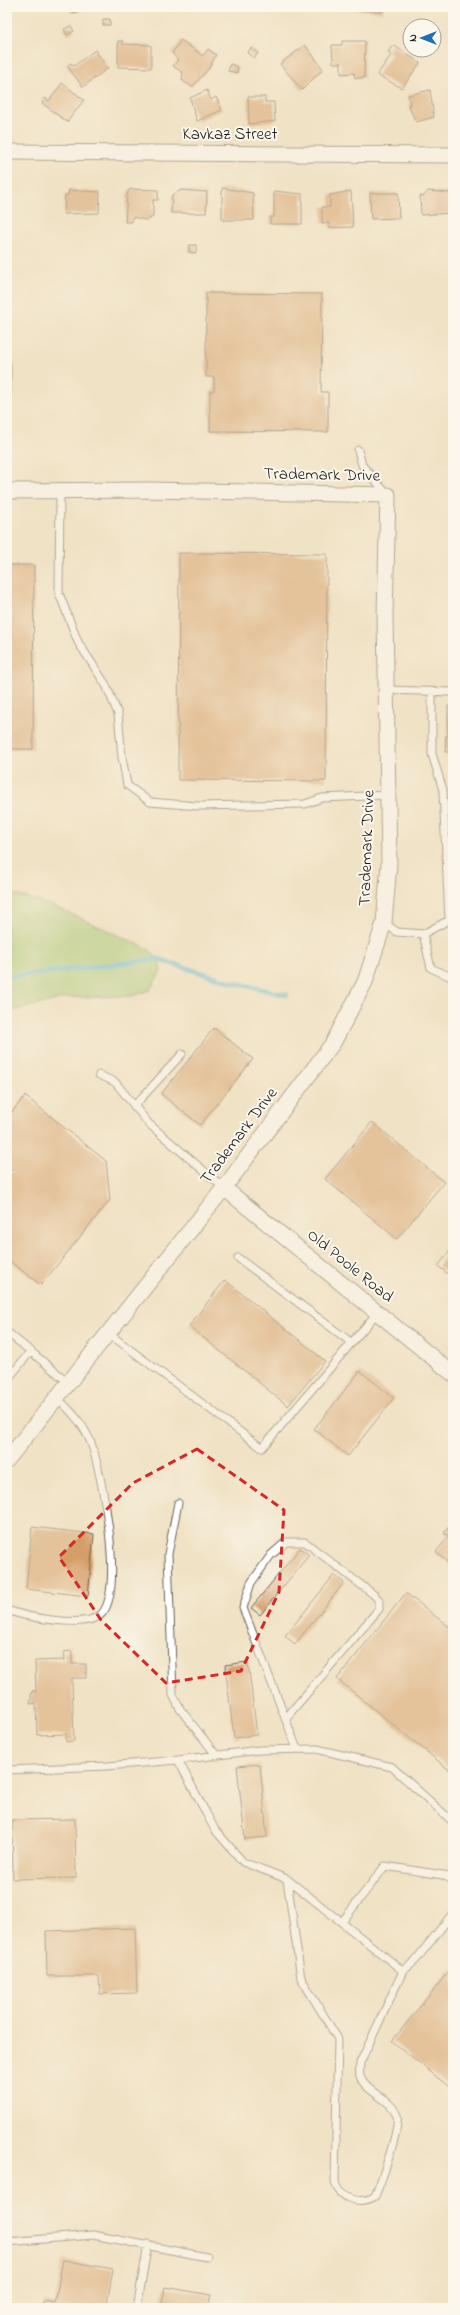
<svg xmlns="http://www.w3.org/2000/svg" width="460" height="2315" viewBox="0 0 460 2315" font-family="'Indie Flower',sans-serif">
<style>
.green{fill:#a2ca75;stroke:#5f7348}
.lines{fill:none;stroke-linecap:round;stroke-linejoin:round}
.stream{stroke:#59bad7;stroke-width:5}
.building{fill:#d59d67}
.lane-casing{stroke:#666157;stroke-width:9}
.street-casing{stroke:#666157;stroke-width:17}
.lane{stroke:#fff;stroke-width:7}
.street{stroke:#fff;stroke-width:15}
.marked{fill:none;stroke:#d62828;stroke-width:3;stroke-dasharray:8 5;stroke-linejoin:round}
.labels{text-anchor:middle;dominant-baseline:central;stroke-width:4;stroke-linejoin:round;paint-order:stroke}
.street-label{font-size:17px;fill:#1c1c1c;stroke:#fbf7ec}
</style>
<rect width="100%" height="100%" fill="#fbf7ec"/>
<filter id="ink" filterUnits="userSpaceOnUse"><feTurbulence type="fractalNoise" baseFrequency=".025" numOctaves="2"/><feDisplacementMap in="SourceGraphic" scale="8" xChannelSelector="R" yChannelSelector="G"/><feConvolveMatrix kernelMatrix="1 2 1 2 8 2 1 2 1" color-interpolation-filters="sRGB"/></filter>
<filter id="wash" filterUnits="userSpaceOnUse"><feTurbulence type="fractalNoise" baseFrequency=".012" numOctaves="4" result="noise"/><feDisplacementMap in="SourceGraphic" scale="16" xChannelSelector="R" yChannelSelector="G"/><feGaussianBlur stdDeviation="0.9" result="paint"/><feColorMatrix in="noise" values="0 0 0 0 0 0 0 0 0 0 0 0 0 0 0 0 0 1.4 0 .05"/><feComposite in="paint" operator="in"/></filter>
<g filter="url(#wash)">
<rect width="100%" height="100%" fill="#f0e2c5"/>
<path class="green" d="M7 892 51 905 149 949 158 959 161 971 150 990 133 996 65 998 7 1012Z"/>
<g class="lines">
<path class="stream" d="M7 977 158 959 231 982 287 995"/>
</g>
<g id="blocks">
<path class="building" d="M71 7H77L78 12 71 13Z
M346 7H375L374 11 346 9Z
M376 7H383V12H375Z
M103 19H110V25H103Z
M71 26 74 31 67 35 64 29Z
M181 40 203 56 208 49 216 55 209 68 192 87 182 80 183 73 173 66 178 60 172 53Z
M118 41H123V44L151 45V68L118 67Z
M342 41H365L364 78H355L354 73 341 74V63H333L332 45H342Z
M305 45 323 69 302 90 280 64Z
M393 45 420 63 402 88 377 75 392 54 388 52Z
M251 48 258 53 254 58 247 53Z
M95 50 108 68 83 87 67 66 71 63 74 66Z
M230 64 238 67 237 73 228 71Z
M62 83 84 100 67 122 42 103 45 98 49 101Z
M207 90 211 100 216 97 222 110 197 121 190 98Z
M430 90 434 117 416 122 408 105H410L408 95Z
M248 97H265V102H274L275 121 249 124Z
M222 188 253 193 254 220H222Z
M130 189 158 190V200H153V217L147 220 132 217V222H125L127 194Z
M69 190 100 192 99 213 64 214 65 195H68Z
M181 190 207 192 206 213H171L172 195Z
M274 191 302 194V224H270V217H274Z
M351 191 353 227 329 228V223H322V207H330V195Z
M428 191 451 193V213L421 215 420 196H424Z
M370 193H398L399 218 371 219Z
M189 245H196V253L189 252Z
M206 293 322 294 321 392H328V432L210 431V391H214V377H206Z
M7 363H11V422H7Z
M179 553 327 554 326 781 178 780Z
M7 565H34L33 749H7Z
M448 706H453V752H445L446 736H448Z
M214 1028 253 1059 200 1125 161 1094Z
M25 1096 106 1161 109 1190 110 1200 41 1285 7 1259V1181L14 1172 7 1167V1118Z
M372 1122 444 1182 397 1239 325 1179Z
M453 1247V1278L438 1266Z
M225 1280 325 1361 288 1406 189 1326Z
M360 1371 394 1398 348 1456 314 1429Z
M453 1522V1567L436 1552 449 1536 444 1533Z
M32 1527 94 1534 88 1596 26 1589Z
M300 1548 309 1555 260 1615 251 1608Z
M334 1575 344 1583 295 1644 285 1636Z
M406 1593 453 1630V1773L337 1679Z
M72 1651V1664H86V1678H72L74 1741 66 1742V1734L37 1735 36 1703 30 1704 32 1691H36L35 1661 65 1660 64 1652Z
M248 1662 257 1735 234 1738 225 1665Z
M260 1764 267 1837 245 1839 237 1766Z
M75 1819 76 1878 13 1879 12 1820Z
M135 1928 137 1993 100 1994 99 1976H47L46 1931Z
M453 1966V2090L392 2041Z
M63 2260 113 2269 106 2308H42L44 2301 55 2303Z
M165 2287 211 2295 208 2308H161Z"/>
</g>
</g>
<g filter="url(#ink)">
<use href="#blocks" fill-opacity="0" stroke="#666157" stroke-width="1"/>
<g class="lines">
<defs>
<path id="lane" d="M358 450 362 465 386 493
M60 491 59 593 78 642 106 685 118 714 122 757 127 785 150 802 198 806 305 804 322 798 389 795
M386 690 453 692
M384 923 397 932 423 934 431 968 453 978
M423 934 449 920 443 790 432 754V692
M99 1075 115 1082 149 1124 224 1188
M134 1106 182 1054
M238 1258 352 1343
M7 1332 68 1382
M108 1333 262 1448 377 1313
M7 1380 31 1351
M178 1503 168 1554 173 1695 180 1709 217 1756
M7 1610C26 1617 82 1628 99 1616 127 1598 101 1470 91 1443 83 1423 71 1411 56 1397
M285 1719 379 1609V1600L373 1594 305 1542H286L271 1555 251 1583 243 1608 297 1749
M178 1760 215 1830 243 1862 287 1879 403 1971 415 1961 453 1913
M7 1770 107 1766 178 1760 259 1750 317 1749 392 1767 453 1822
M287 1879 301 1978 338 2039 335 2181C337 2198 361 2206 375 2196 381 2182 400 2129 397 2116 392 2098 365 2093 360 2076 359 2072 360 2067 360 2063L403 1971
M342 1922 385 1866 443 1875 453 1880
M7 2242 93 2235 207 2257
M137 2308 148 2244"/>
<path id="street" d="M7 152 453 155
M7 491 150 490 388 495 385 615 389 864 384 923 365 982 333 1043 224 1188 7 1460
M224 1188 453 1374"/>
</defs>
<use href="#lane" class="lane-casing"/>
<use href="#street" class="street-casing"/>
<use href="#lane" class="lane"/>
<use href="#street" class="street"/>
</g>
</g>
<path d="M0 0H460V2315H0ZM197 1449 284 1510 279 1592 241 1671 166 1683 101 1620 59 1557 133 1483Z" fill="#f0e2c5" fill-opacity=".55" fill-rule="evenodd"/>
<path class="marked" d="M197 1449 284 1510 279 1592 241 1671 166 1683 101 1620 59 1557 133 1483Z"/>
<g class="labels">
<g class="street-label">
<text x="230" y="134">Kavkaz Street</text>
<text transform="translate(322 475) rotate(1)">Trademark Drive</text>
<text transform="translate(367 848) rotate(-88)">Trademark Drive</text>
<text transform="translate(239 1136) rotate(-53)">Trademark Drive</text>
<text transform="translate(350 1266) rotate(39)">Old Poole Road</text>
</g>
</g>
<rect width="460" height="2315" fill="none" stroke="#fbf7ec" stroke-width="24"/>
<g transform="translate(422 38) rotate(270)"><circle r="19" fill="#fbf7ec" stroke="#a29f99"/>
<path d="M0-3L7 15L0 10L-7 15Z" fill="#1f6fb2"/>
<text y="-6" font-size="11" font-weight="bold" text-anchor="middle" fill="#1c1c1c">N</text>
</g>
</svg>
